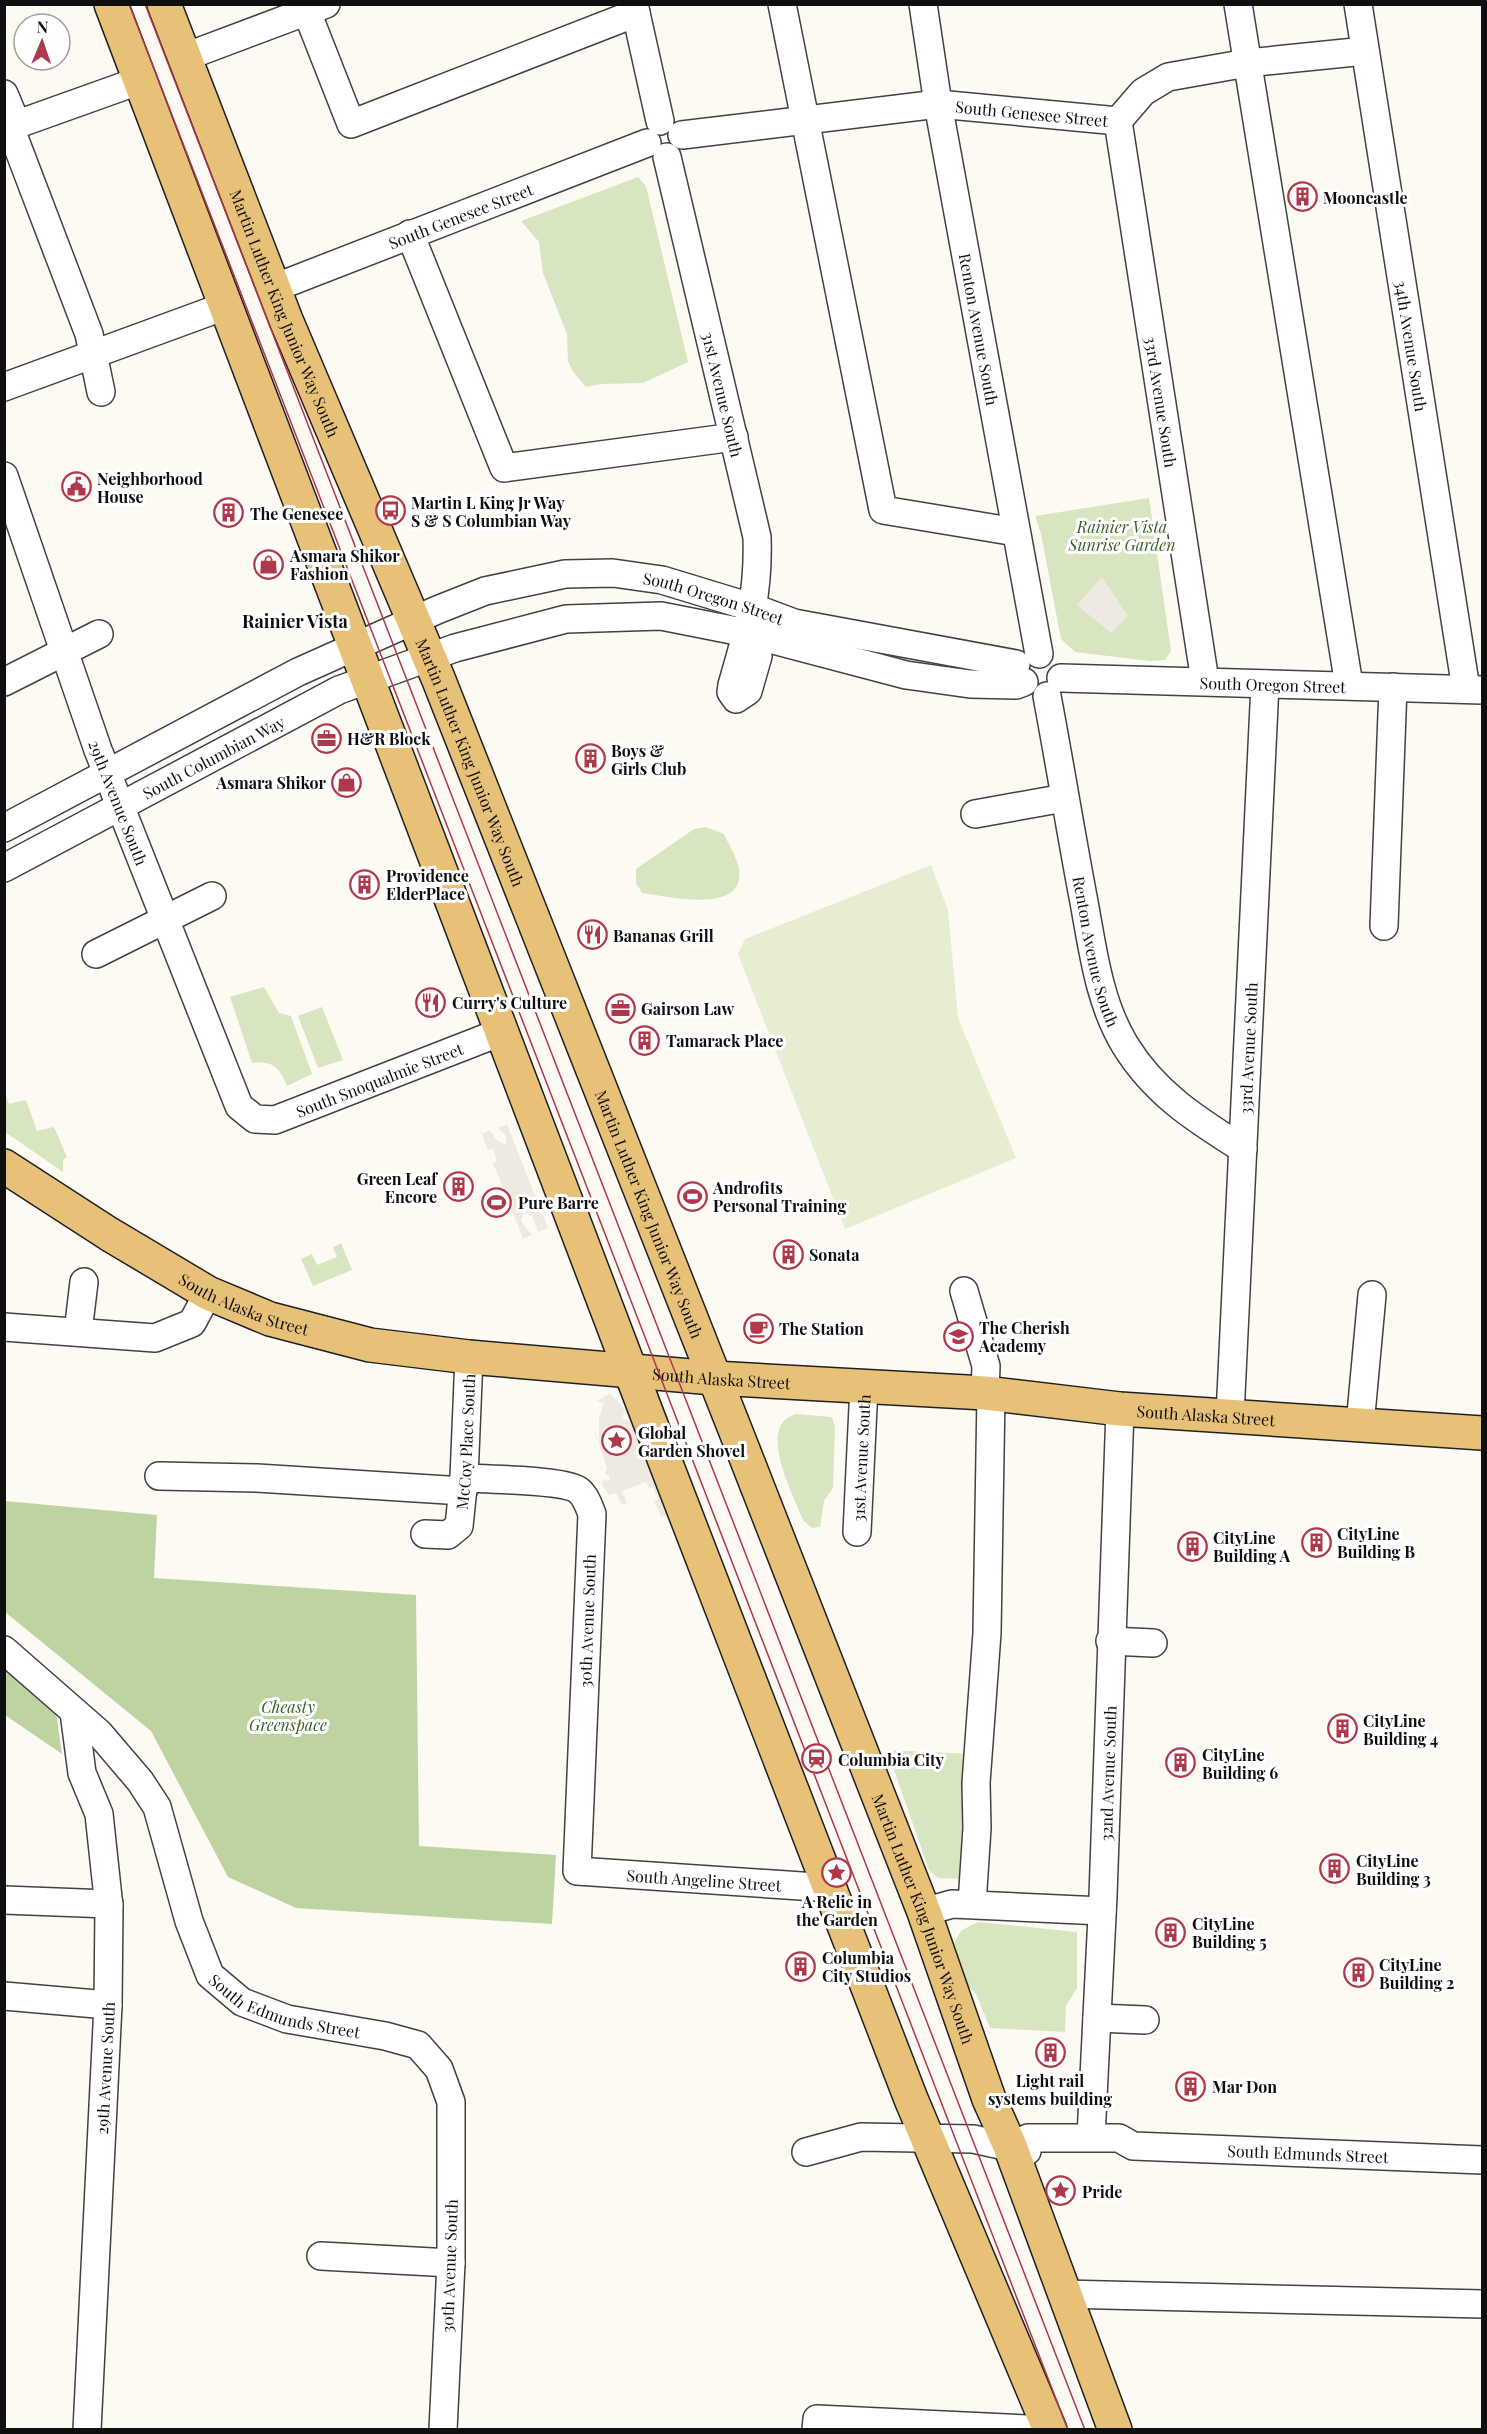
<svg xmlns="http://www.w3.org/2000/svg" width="1487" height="2434" viewBox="0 0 1487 2434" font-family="'Playfair Display',serif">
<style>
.green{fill:#d7e5c0}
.forest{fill:#bdd4a1}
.pitch{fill:#e6edd1}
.plaza{fill:#eeeae2}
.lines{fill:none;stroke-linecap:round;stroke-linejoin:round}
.minor-casing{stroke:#424242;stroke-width:30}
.major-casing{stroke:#202020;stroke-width:36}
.minor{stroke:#fff;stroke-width:27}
.major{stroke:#e8c179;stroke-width:33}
.tram{stroke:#af384a;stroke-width:1.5}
.labels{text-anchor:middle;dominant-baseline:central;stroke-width:6;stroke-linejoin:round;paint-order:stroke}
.street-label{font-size:16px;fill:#0f0f0f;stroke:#fff}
.poi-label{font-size:16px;font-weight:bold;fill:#0f0f0f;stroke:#fff;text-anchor:start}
.park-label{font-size:16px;font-style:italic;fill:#396027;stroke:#fff}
.neighbourhood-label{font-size:18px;font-weight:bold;fill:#0f0f0f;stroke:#fff}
</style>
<rect width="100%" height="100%" fill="#fdfaf3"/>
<path class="green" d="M638 177 646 186 688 362 643 383 601 384 586 387 572 370 568 361 567 334 543 273 539 242 521 221Z
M1149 498 1171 651 1165 660 1150 661 1075 652 1061 639 1041 534 1035 516Z
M706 827 724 834C729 845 737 858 739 869 746 916 667 896 642 893L636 883V869L694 829Z
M264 987 279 1013 291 1016 312 1074 287 1086C280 1068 273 1060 252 1063L230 997Z
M322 1007 343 1060 318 1068 298 1016Z
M5 1093 9 1104 26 1100 37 1131 54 1127 67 1157 63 1160V1172L5 1132Z
M341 1243 352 1270 313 1286 301 1259 312 1254 317 1265 337 1257 333 1247Z
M796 1414 832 1417 835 1427 833 1488 824 1501 820 1527 812 1528 803 1520C794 1496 755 1425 796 1414Z
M887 1750 972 1754 968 1879 938 1878 929 1870Z
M978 1922 1077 1932V1988L1066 2006 1065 2032 990 2028 976 1994 967 1985 954 1942 962 1930Z"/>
<path class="forest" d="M5 1501 157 1515 154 1578 416 1595 419 1846 556 1855 552 1924 296 1908 228 1877 151 1731 5 1612Z
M4 1666 56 1712 62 1754 5 1715Z"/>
<path class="pitch" d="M931 865 948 910 958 1018 1016 1158 845 1229 738 954 745 939Z"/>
<path class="plaza" d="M1102 577 1128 616 1111 633 1077 605Z
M507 1124 548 1228 538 1232 532 1216 524 1212 521 1221 532 1235 523 1239 493 1163 497 1161 493 1149 488 1150 482 1134 490 1130 496 1140 506 1145V1136L498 1128Z
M610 1393 625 1409 622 1419 630 1421 670 1514 661 1517 654 1501 658 1499 653 1487 649 1489 646 1482 622 1491 627 1503 622 1505 616 1493 609 1495 602 1485 603 1480 609 1481 610 1476 605 1474 607 1468 599 1444V1418L604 1403 597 1401Z"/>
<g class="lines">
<defs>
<g id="minor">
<path d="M634 4 660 121"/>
<path d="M782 4 883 510 1016 532"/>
<path id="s1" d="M923 4 938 104 1039 654"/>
<path d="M1238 4 1349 685"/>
<path id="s2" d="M1358 4 1466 689"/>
<path d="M307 12 351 124 636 13"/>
<path d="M185 57 326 4"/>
<path d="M4 94 17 125"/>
<path id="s3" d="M1118 121 1205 681"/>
<path d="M1118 121 1143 92 1168 77 1247 63 1365 51"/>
<path d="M10 127 89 334 101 392"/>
<path d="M4 129 141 80"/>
<path id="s4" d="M682 135 938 104 1118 121"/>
<path id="s5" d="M667 157 757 537C759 595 748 630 732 685L731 692 736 699 748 691 758 656 747 633"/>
<path d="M410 234 504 468 734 437"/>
<path id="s6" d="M274 288 647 143"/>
<path d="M4 387 225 306"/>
<path id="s7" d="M4 476 98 750 239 1106 255 1119 275 1120 501 1032"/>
<path id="s8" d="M1061 678 1482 690"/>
<path d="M4 682 99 634"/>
<path id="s9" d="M1047 696C1060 765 1071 834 1084 902 1093 951 1099 1002 1125 1045 1155 1094 1197 1120 1243 1149"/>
<path d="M975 814 1064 798"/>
<path id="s10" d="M4 828 298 672 437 610 485 591 565 574 613 573 662 580 754 608 794 623 1016 664"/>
<path id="s11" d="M4 868 339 690 455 648 566 619 661 616 747 633 906 675 970 684 1016 685 1024 682"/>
<path d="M1384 926 1393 687"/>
<path d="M96 954 212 896"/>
<path d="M964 1291 986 1366 985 1393"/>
<path d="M4 1327 155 1338 192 1323 208 1293"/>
<path d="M78 1332 84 1282"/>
<path id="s12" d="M1230 1416 1265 684"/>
<path d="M1360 1425 1372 1295"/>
<path d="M159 1476 257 1478 463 1491"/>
<path id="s13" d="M464 1478C485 1479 564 1480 578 1490 585 1495 589 1506 592 1514L577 1871 831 1888"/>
<path id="s14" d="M857 1532 864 1386"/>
<path id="s15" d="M425 1534 448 1535 459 1526 464 1478 469 1357"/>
<path d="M1110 1641 1153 1643"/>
<path id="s16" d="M4 1650 99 1733 140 1781 157 1807 189 1921 210 1975 242 2002 287 2019 385 2036 418 2045 439 2069 451 2102V2263L443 2430"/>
<path d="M74 1712 82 1773 99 1814 109 1907 108 2005 87 2430"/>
<path d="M4 1900 109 1904"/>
<path d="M972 1904 977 1828 976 1783 987 1633 991 1394"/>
<path d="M924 1912 952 1904 1102 1911"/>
<path d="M4 1996 108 2005"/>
<path d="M1097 2018 1145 2020"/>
<path id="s17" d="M1091 2137 1103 1896 1120 1409"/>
<path id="s18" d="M1010 2146 1028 2138H1119L1133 2146 1482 2160"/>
<path d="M806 2152 861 2137 973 2139 1027 2151"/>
<path d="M321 2256 451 2263"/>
<path d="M1063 2294 1482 2304"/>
<path d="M816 2430 817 2419 1048 2430"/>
</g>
<g id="major">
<path d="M111 4 648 1417 911 2099 1050 2430"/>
<path id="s19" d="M164 4 286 320 438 678 738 1437 924 1912 989 2099 1010 2146 1115 2430"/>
<path id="s20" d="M4 1166 109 1234 208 1293 270 1319 370 1345 469 1357 714 1378 985 1393 1120 1409 1482 1433"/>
</g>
</defs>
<use href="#minor" class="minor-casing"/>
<use href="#major" class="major-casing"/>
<use href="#minor" class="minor"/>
<use href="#major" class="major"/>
<path class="tram" d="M129 4 1068 2430
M145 4 1085 2430"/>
</g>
<defs>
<symbol id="building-ring" viewBox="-11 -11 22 22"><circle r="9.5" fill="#fff" stroke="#af384a" stroke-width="1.5"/><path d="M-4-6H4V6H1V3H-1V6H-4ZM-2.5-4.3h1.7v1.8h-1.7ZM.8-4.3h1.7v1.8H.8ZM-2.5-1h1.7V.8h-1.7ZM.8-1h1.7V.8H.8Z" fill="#af384a"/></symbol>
<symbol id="civic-ring" viewBox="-11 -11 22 22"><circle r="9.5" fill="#fff" stroke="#af384a" stroke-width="1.5"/><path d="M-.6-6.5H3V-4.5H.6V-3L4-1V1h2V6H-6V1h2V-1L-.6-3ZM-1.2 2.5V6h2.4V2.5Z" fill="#af384a"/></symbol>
<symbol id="bus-ring" viewBox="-11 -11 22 22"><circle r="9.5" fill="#fff" stroke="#af384a" stroke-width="1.5"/><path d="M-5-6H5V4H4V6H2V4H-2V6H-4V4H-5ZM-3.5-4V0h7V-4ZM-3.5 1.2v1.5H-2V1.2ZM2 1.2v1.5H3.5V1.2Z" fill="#af384a"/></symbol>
<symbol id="shop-ring" viewBox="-11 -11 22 22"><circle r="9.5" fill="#fff" stroke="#af384a" stroke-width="1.5"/><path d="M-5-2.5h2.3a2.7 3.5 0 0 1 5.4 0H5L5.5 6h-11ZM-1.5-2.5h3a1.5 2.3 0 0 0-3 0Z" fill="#af384a"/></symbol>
<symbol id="office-ring" viewBox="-11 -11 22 22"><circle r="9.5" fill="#fff" stroke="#af384a" stroke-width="1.5"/><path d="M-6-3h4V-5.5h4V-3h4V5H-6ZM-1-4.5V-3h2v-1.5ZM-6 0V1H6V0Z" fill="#af384a"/></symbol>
<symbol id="restaurant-ring" viewBox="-11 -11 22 22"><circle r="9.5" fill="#fff" stroke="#af384a" stroke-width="1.5"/><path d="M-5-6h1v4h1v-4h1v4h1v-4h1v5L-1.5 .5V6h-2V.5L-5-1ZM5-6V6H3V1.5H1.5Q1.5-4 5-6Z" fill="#af384a"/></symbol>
<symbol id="stadium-ring" viewBox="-11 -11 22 22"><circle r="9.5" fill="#fff" stroke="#af384a" stroke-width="1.5"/><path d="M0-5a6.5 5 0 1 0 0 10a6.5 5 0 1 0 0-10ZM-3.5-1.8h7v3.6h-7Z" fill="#af384a"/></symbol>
<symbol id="cafe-ring" viewBox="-11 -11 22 22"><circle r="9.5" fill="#fff" stroke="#af384a" stroke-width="1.5"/><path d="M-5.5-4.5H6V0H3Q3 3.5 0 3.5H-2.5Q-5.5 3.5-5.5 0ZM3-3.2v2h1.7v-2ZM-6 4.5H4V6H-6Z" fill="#af384a"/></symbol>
<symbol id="school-ring" viewBox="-11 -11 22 22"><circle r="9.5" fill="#fff" stroke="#af384a" stroke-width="1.5"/><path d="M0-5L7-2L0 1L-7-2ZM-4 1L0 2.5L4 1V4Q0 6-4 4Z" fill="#af384a"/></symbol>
<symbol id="sight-ring" viewBox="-11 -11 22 22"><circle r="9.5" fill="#fff" stroke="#af384a" stroke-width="1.5"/><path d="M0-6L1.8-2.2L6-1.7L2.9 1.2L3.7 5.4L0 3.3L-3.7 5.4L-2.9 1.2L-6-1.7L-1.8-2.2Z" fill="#af384a"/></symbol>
<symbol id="station-ring" viewBox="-11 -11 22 22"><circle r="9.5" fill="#fff" stroke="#af384a" stroke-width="1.5"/><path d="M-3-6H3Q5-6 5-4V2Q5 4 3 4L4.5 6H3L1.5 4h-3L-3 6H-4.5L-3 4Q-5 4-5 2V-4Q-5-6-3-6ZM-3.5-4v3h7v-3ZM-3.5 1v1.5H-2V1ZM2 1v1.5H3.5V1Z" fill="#af384a"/></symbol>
</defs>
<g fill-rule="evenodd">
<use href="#building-ring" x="1286" y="180" width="33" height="33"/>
<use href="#civic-ring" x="60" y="470" width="33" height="33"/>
<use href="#bus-ring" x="374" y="494" width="33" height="33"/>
<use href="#building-ring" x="212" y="496" width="33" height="33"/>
<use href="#shop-ring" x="252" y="548" width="33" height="33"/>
<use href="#office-ring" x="310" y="722" width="33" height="33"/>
<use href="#building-ring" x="574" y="742" width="33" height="33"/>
<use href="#shop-ring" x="330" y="766" width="33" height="33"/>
<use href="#building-ring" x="348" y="868" width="33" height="33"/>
<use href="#restaurant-ring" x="576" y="918" width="33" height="33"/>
<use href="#restaurant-ring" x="414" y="986" width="33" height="33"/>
<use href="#office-ring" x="604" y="992" width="33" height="33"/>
<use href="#building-ring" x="628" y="1024" width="33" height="33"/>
<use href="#building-ring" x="442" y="1170" width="33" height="33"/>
<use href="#stadium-ring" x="676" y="1180" width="33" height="33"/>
<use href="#stadium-ring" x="480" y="1186" width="33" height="33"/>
<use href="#building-ring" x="772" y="1238" width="33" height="33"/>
<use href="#cafe-ring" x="742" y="1312" width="33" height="33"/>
<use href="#school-ring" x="942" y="1320" width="33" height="33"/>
<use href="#sight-ring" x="600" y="1424" width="33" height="33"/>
<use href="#building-ring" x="1300" y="1526" width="33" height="33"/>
<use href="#building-ring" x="1176" y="1530" width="33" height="33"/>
<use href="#building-ring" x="1326" y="1712" width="33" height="33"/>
<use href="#station-ring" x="800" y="1742" width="33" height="33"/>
<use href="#building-ring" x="1164" y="1746" width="33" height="33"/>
<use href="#building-ring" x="1318" y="1852" width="33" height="33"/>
<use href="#sight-ring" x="820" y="1856" width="33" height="33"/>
<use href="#building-ring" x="1154" y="1916" width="33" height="33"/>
<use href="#building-ring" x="784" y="1950" width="33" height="33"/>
<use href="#building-ring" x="1342" y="1956" width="33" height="33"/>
<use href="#building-ring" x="1034" y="2036" width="33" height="33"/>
<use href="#building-ring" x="1174" y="2070" width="33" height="33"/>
<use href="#sight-ring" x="1044" y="2174" width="33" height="33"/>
</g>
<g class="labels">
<g class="street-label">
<text stroke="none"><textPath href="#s4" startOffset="352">South Genesee Street</textPath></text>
<text stroke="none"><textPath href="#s6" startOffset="200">South Genesee Street</textPath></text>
<text stroke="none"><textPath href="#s19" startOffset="332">Martin Luther King Junior Way South</textPath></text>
<text stroke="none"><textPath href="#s1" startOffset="330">Renton Avenue South</textPath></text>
<text stroke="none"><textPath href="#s2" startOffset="346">34th Avenue South</textPath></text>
<text stroke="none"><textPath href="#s5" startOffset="244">31st Avenue South</textPath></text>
<text stroke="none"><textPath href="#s3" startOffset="284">33rd Avenue South</textPath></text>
<text stroke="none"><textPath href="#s10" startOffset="770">South Oregon Street</textPath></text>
<text stroke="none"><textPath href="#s8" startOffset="212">South Oregon Street</textPath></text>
<text stroke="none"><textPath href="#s11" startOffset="237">South Columbian Way</textPath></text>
<text stroke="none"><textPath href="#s19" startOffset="818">Martin Luther King Junior Way South</textPath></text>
<text stroke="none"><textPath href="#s7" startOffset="346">29th Avenue South</textPath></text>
<text stroke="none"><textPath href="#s9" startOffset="260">Renton Avenue South</textPath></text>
<text stroke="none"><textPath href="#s12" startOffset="368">33rd Avenue South</textPath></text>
<text stroke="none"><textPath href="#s7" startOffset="825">South Snoqualmie Street</textPath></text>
<text stroke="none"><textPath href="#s19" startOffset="1304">Martin Luther King Junior Way South</textPath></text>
<text stroke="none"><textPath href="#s20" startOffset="278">South Alaska Street</textPath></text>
<text stroke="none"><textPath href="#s20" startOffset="764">South Alaska Street</textPath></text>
<text stroke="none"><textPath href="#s20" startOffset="1250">South Alaska Street</textPath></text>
<text stroke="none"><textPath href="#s15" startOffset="122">McCoy Place South</textPath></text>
<text stroke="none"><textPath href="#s14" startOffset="74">31st Avenue South</textPath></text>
<text transform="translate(587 1621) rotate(-88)">30th Avenue South</text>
<text stroke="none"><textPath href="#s17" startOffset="364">32nd Avenue South</textPath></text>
<text stroke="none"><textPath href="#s13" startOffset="628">South Angeline Street</textPath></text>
<text stroke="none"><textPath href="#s19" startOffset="2060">Martin Luther King Junior Way South</textPath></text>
<text stroke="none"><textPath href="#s16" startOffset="480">South Edmunds Street</textPath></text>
<text transform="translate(105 2068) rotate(-87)">29th Avenue South</text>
<text stroke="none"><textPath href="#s18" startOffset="302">South Edmunds Street</textPath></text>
<text transform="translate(449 2266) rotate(-88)">30th Avenue South</text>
</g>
<g class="poi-label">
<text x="1323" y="197">Mooncastle</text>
<text x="97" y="478">Neighborhood<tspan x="97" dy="18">House</tspan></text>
<text x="411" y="502">Martin L King Jr Way<tspan x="411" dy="18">S &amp; S Columbian Way</tspan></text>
<text x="250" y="513">The Genesee</text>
<text x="290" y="555">Asmara Shikor<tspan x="290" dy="18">Fashion</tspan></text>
<text x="347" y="738">H&amp;R Block</text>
<text x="611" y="750">Boys &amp;<tspan x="611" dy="18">Girls Club</tspan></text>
<text x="326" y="782" text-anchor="end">Asmara Shikor</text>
<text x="386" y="875">Providence<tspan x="386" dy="18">ElderPlace</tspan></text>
<text x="613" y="935">Bananas Grill</text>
<text x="452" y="1002">Curry's Culture</text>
<text x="641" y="1008">Gairson Law</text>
<text x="666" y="1040">Tamarack Place</text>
<text x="437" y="1178" text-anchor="end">Green Leaf<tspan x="437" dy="18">Encore</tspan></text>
<text x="713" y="1187">Androfits<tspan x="713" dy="18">Personal Training</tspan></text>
<text x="518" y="1202">Pure Barre</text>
<text x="809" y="1254">Sonata</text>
<text x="979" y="1327">The Cherish<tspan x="979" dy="18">Academy</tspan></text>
<text x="779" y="1328">The Station</text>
<text x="638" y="1432">Global<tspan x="638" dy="18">Garden Shovel</tspan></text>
<text x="1337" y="1533">CityLine<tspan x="1337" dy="18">Building B</tspan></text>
<text x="1213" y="1537">CityLine<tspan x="1213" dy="18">Building A</tspan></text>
<text x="1363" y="1720">CityLine<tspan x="1363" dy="18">Building 4</tspan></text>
<text x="1202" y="1754">CityLine<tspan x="1202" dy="18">Building 6</tspan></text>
<text x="838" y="1759">Columbia City</text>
<text x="1356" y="1860">CityLine<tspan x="1356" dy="18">Building 3</tspan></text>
<text x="837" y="1901" text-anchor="middle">A Relic in<tspan x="837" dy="18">the Garden</tspan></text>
<text x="1192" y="1923">CityLine<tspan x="1192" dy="18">Building 5</tspan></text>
<text x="822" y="1957">Columbia<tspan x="822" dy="18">City Studios</tspan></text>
<text x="1379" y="1964">CityLine<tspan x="1379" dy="18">Building 2</tspan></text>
<text x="1050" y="2080" text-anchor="middle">Light rail<tspan x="1050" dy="18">systems building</tspan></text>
<text x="1212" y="2086">Mar Don</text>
<text x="1082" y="2191">Pride</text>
</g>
<g class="park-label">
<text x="1122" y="526">Rainier Vista<tspan x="1122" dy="18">Sunrise Garden</tspan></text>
<text x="288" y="1706">Cheasty<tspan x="288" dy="18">Greenspace</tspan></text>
</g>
<g class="neighbourhood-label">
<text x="295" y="621">Rainier Vista</text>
</g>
</g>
<rect width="1487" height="2434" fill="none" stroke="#0f0f0f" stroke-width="12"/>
<g transform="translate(42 42) rotate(2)"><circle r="28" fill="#ffffff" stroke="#9f9f9f" stroke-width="1.5"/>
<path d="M0-4.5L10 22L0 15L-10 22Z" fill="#af384a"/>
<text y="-9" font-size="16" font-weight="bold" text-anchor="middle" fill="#0f0f0f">N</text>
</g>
</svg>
